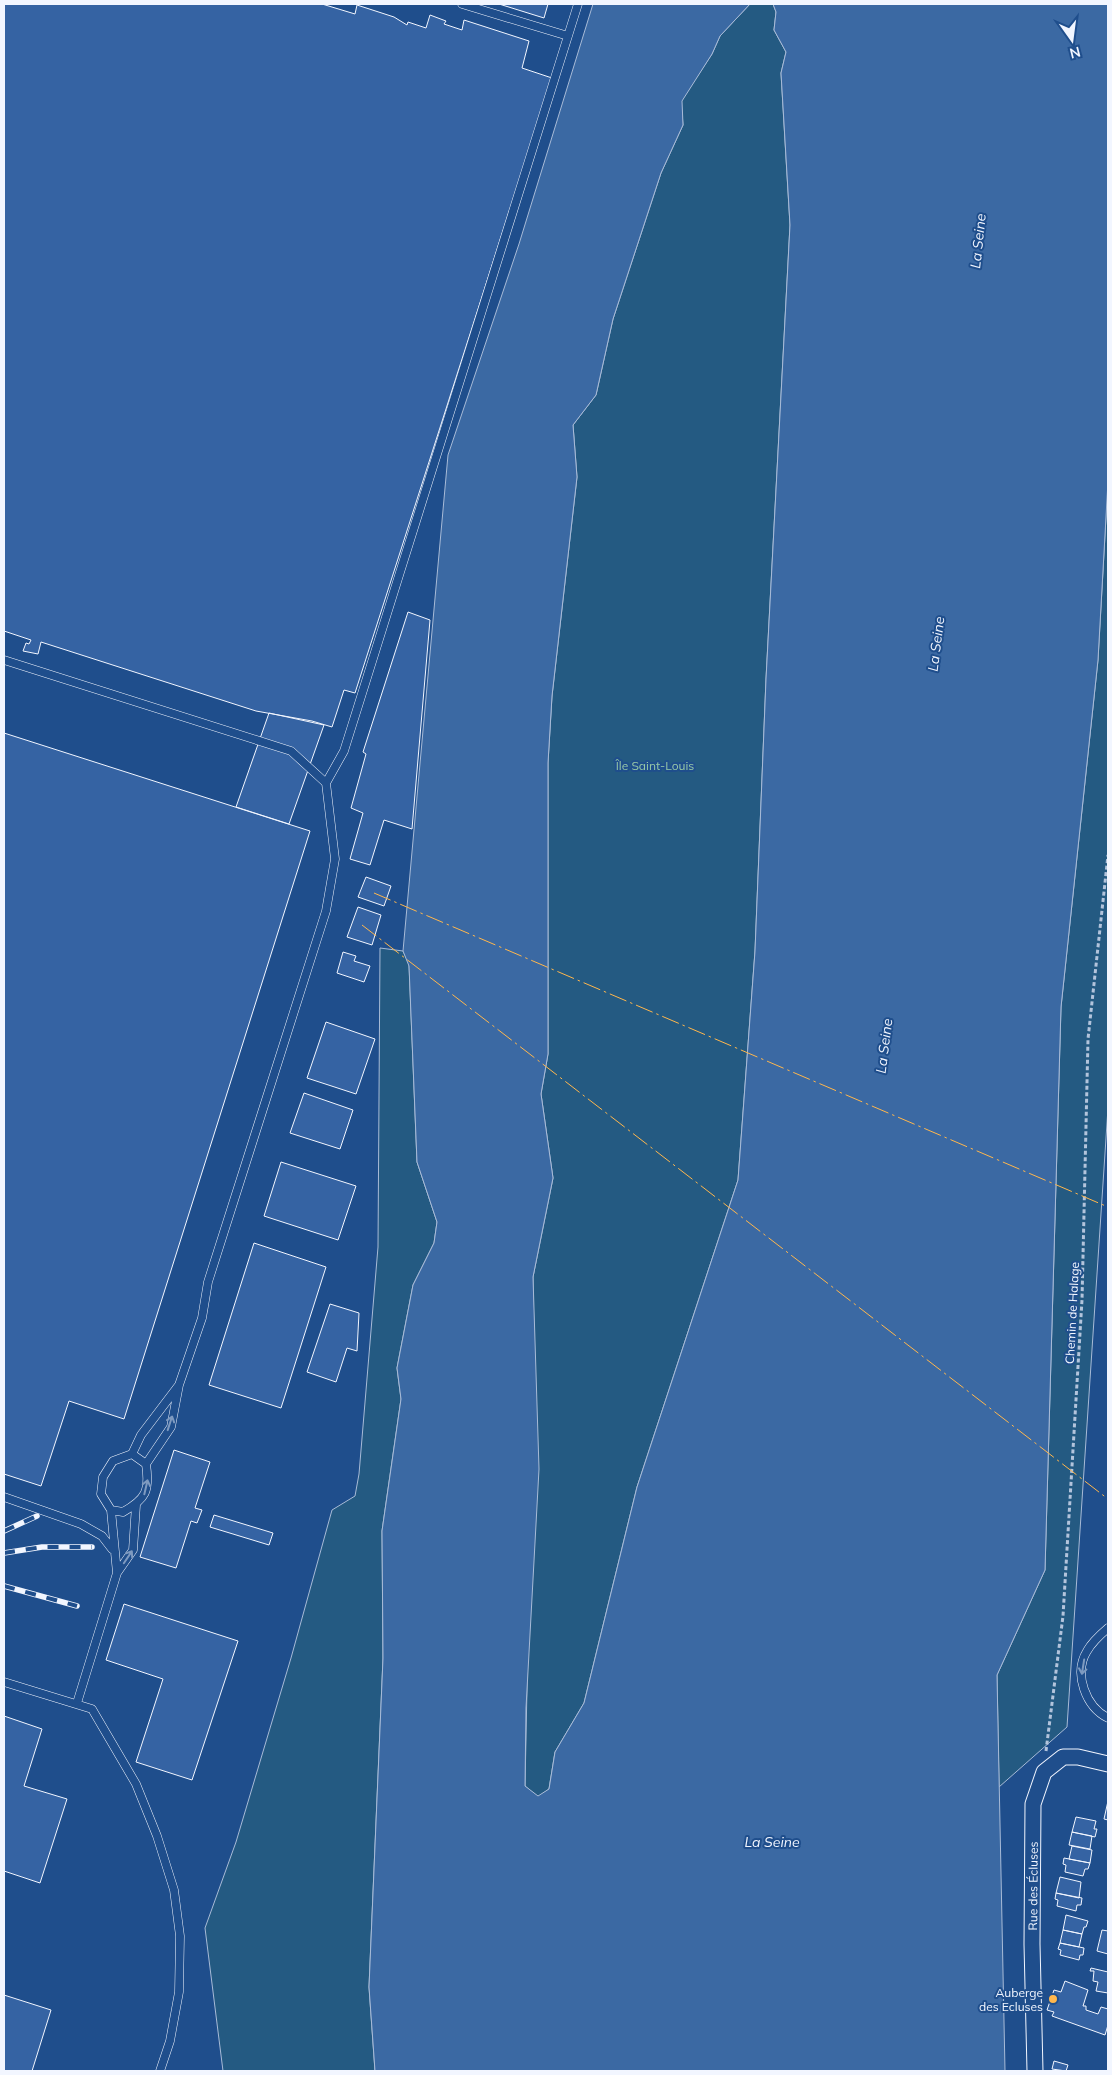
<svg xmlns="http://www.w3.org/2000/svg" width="1112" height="2075" viewBox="0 0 1112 2075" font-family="Mulish,sans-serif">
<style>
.green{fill:#245a82;stroke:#a8bbd7}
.water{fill:#3b69a3;stroke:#a8bbd7}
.building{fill:#3563a3;stroke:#f2f6ff}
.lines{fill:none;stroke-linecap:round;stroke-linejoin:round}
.service-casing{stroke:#f2f6ff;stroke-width:9}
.minor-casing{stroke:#f2f6ff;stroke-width:17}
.path{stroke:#b3c4dc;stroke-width:3;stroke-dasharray:4 2.5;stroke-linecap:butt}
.service{stroke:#1f4e8c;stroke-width:8}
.minor{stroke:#1f4e8c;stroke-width:15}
.rail-casing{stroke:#f2f6ff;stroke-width:5.5}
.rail{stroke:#1f4e8c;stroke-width:4;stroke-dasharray:11;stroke-linecap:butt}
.power{stroke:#ffb74d;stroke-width:1;stroke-dasharray:18 4 2.5 4;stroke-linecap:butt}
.oneway{stroke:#7e9ac0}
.poi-dot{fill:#ffb74d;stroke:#1f4e8c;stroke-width:2}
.labels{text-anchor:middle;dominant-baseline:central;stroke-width:4;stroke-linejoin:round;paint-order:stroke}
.park-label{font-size:12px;fill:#97c8a6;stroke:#1f4e8c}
.street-label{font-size:12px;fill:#f2f6ff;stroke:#1f4e8c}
.poi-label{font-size:12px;fill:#f2f6ff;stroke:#1f4e8c;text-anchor:end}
.water-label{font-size:14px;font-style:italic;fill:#f2f6ff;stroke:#1f4e8c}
</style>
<rect width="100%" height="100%" fill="#1f4e8c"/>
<path class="green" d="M750 4H773L776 12 774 30 786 52 781 73 790 225 766 679 755 951 738 1180 637 1487 584 1703 555 1752 549 1789 538 1797 525 1786 534 1343 533 1277 553 1178 541 1094 548 1054V763L552 696 577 477 573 425 596 395 613 319 661 173 683 125 681 101 712 54 720 36Z
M1108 481V1108L1067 1727 999 1787 997 1675 1045 1570 1061 1007 1098 660Z
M380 948 403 951 409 964 417 1162 437 1222 434 1243 413 1285 397 1368 401 1399 382 1531 383 1658 369 1987 375 2071H223L205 1928 236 1842 291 1658 332 1510 355 1496 359 1474 378 1247Z"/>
<path class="water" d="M593 4H750L720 36 712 54 682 101 683 125 661 173 613 319 596 395 573 425 577 477 552 696 548 763V1054L541 1094 553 1178 533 1277 539 1469 526 1708 525 1786 538 1796 549 1789 555 1752 584 1703 637 1487 738 1180 755 951 766 679 790 225 781 73 786 52 774 30 776 12 773 4H1108V481L1098 660 1061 1007 1045 1570 997 1675 1005 2071H375L369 1987 383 1658 382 1531 401 1399 397 1368 413 1285 434 1243 437 1222 417 1162 409 966 403 951 448 455 519 244Z"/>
<path class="building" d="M4 4H322L355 14 357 5 394 17 407 25 408 22 426 28 430 15 446 21 444 24 462 30 464 20 529 41 522 68 552 78 355 693 344 690 332 727 312 721 256 711 41 642 38 654 23 651 26 643 29 644 31 640 4 631Z
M499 4H548L544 18Z
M408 612 430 620 412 829 384 820 370 865 350 859 363 813 351 808 366 754 363 752Z
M269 713 324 725 289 824 236 807Z
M4 733 310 831 124 1419 69 1401 41 1486 4 1474Z
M366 877 391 886 384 906 358 897Z
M358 907 381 915 372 945 347 937Z
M343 952 356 956 354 961 370 966 364 982 337 973Z
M326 1022 375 1039 356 1094 307 1078Z
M304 1093 353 1110 340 1149 290 1133Z
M281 1162 356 1186 338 1240 264 1216Z
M254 1243 326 1267 281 1408 209 1385Z
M330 1304 359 1313 357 1351 347 1348 336 1382 307 1372Z
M174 1450 210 1462 195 1508 202 1510 197 1523 191 1521 176 1568 140 1557Z
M214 1515 273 1533 269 1545 210 1527Z
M124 1604 238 1641 192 1780 136 1762 163 1679 106 1660Z
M4 1716 42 1729 24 1786 67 1799 40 1883 4 1871Z
M1108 1801V1820L1104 1819Z
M1076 1817 1096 1821 1094 1829H1097L1095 1837 1072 1832Z
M1072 1832 1092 1836 1090 1849 1069 1845Z
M1072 1846 1092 1850 1090 1863 1069 1859Z
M1064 1858 1090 1863 1088 1869H1085L1083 1876 1065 1872 1066 1865 1063 1864Z
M1060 1877 1081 1882 1079 1898 1056 1893Z
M1056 1893 1082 1898 1081 1905H1077L1076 1911 1057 1906 1058 1900 1055 1899Z
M1066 1915 1088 1921 1086 1927H1084L1082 1934 1063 1930Z
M1063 1930 1082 1934 1079 1947 1060 1943Z
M1102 1930 1108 1931V1954L1097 1951Z
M1060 1943 1084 1948 1083 1955H1080L1079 1960 1060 1955 1061 1950 1058 1949Z
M1091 1968 1108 1972V1993L1096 1991 1098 1982 1093 1981 1094 1971H1090Z
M1065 1981 1088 1990 1083 2006H1086V2010L1098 2014 1101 2007 1108 2009V2025L1105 2035 1052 2016 1054 2012 1047 2010 1054 1990 1061 1992Z
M4 1995 51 2010 32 2071H4Z
M1054 2061 1068 2065 1066 2071 1052 2069Z"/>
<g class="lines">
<defs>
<path id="service" d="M462 4 568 36
M4 660 291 751 326 783 335 859 326 911 208 1282 202 1318 179 1385
M326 783 344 751 578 4
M132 1454 141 1435 179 1385 171 1427 146 1464
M4 1497 81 1524 102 1536 112 1549
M111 1510 123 1512C146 1499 150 1491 146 1464L132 1454 113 1461 103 1477 101 1494 111 1510 117 1573 133 1550 136 1505
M1108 1628C1101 1634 1092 1642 1087 1651 1073 1674 1086 1707 1108 1718
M4 1682 92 1709 136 1784 157 1836 174 1890 180 1936 179 1992 170 2041 160 2071
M77 1703 117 1573"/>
<g id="minor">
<path id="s1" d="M1035 2071 1032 1944 1033 1804 1044 1772 1063 1757H1078L1108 1764"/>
</g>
</defs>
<use href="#service" class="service-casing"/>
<use href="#minor" class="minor-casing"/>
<path class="path" d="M1046 1751 1063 1616 1082 1300 1088 1039 1108 855"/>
<use href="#service" class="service"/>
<use href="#minor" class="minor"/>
<defs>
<path id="rail" d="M4 1531 37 1516
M4 1553 42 1547H92
M4 1586 77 1606"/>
</defs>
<use href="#rail" class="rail-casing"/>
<use href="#rail" class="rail"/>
<path class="power" d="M374 893 1108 1207
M362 925 1108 1499"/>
</g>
<defs><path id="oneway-shaft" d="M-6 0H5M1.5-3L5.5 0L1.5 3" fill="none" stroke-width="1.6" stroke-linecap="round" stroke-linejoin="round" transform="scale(1.25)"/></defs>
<g class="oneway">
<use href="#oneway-shaft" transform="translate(170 1423) rotate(-72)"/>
<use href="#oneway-shaft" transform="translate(146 1487) rotate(-77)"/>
<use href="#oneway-shaft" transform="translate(128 1557) rotate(-56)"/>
<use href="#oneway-shaft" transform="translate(1083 1667) rotate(99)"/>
</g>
<circle class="poi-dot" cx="1053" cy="1999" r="5"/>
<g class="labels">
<g class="park-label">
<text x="655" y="765">Île Saint-Louis</text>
</g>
<g class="street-label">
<text transform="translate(1072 1313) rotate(-87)">Chemin de Halage</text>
<text stroke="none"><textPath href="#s1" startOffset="185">Rue des Écluses</textPath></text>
</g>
<g class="poi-label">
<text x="1043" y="1992">Auberge<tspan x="1043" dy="14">des Ecluses</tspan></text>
</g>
<g class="water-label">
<text transform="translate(978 241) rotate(-84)">La Seine</text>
<text transform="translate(936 644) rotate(-83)">La Seine</text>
<text transform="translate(884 1046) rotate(-83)">La Seine</text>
<text x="772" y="1842">La Seine</text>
</g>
</g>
<rect width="1112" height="2075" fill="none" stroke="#f2f6ff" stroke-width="10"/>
<g transform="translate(1072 40) rotate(166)" stroke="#1f4e8c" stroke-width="4" paint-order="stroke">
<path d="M0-4L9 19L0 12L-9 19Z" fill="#f2f6ff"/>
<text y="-8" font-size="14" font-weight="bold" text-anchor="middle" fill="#f2f6ff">N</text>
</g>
</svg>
